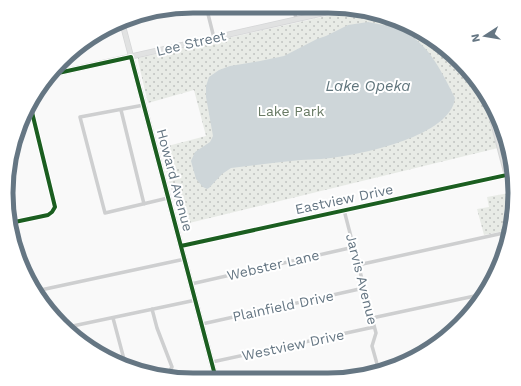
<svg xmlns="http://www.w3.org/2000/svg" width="521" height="386" viewBox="0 0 521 386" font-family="'Work Sans',sans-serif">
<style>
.grass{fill:url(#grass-dots)}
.water{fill:#ced6d9}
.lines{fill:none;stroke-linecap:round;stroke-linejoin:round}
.secondary-casing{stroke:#d5d6d7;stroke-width:6}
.primary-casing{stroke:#d5d6d7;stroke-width:7}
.street{stroke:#cecfd0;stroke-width:3.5}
.secondary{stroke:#e1e2e2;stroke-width:4.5}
.primary{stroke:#e1e2e2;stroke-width:5}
.cycleway-casing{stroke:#fff;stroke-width:6}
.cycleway{stroke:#1b5e20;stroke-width:4}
.labels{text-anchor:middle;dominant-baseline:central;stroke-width:4;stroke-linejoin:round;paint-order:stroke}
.street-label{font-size:14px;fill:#657683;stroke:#fff}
.park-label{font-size:14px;fill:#687a64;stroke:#fff}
.water-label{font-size:15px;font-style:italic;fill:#60757c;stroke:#fff}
.rim{fill:none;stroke:#657683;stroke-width:5}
</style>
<defs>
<pattern id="grass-dots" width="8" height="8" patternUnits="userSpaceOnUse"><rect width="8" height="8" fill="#e8ebe6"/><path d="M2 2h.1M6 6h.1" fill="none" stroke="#c0c3c0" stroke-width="1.8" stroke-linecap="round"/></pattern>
</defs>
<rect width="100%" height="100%" fill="#f9f9f9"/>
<path class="grass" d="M349 11 376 12 432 37 476 79 485 96 498 148 181 225 160 148 206 136 194 90 148 103 138 61V58Z
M509 193C513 209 515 214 509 230L484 235 477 209 489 207 487 197Z"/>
<path class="water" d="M368 22C377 24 385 25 393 27 427 38 440 69 455 98 451 136 363 154 331 158 318 160 304 159 291 161 271 163 251 166 231 168L222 174 209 188 207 189 203 187 196 179 191 161 195 152 210 142 213 136 206 97V86L209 77 219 70 230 66 260 61 284 56 317 39 326 36 348 25Z"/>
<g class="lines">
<defs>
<path id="secondary" d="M122 22 216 379
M49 75 333 11"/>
<path id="primary" d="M489 105 512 193
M502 130 510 162"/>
</defs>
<use href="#secondary" class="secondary-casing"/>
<use href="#primary" class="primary-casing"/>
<path class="street" d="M206 6 214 38
M294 9 296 19
M144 105 80 117 105 213 168 198
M121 110 144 204
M344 210 376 333 372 346 379 371
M10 223 48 215 52 212 55 207 30 104
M181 246 511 174
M358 265 508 232
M191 284 354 247
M36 291 185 259
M152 309 157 328 172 367 169 372 161 374
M113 318 125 363
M372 318 484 294
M202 324 364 288
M68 327 196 300
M212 362 374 327
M342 378 396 367"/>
<use href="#secondary" class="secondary"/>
<use href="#primary" class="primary"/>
<defs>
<path id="cycleway" d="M49 75 131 57 216 379
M10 223 48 215 52 212 55 207 30 104
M181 246 511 174"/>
</defs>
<use href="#cycleway" class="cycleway-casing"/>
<use href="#cycleway" class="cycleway"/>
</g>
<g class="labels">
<g class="street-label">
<text transform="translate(191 43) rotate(-13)">Lee Street</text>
<text transform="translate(175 180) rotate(75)">Howard Avenue</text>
<text transform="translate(344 199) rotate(-12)">Eastview Drive</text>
<text transform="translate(273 265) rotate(-13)">Webster Lane</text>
<text transform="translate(362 279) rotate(76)">Jarvis Avenue</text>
<text transform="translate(283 306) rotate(-12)">Plainfield Drive</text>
<text transform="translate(293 345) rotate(-12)">Westview Drive</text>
</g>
<g class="park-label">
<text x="291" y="111">Lake Park</text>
</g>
<g class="water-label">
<text x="368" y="86">Lake Opeka</text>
</g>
</g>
<path d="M0 0H521V386H0ZM193 13H328A180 180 0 0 1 508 193V193A180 180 0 0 1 328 373H193A180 180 0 0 1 13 193V193A180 180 0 0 1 193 13Z" fill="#fff" fill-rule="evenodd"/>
<path class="rim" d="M193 13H328A180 180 0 0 1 508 193V193A180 180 0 0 1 328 373H193A180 180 0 0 1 13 193V193A180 180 0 0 1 193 13Z"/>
<g transform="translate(485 36) rotate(258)" stroke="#ffffff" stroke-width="3" paint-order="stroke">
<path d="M0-3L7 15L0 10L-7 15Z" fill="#657683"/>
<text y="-6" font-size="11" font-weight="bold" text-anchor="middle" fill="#657683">N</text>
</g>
</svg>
